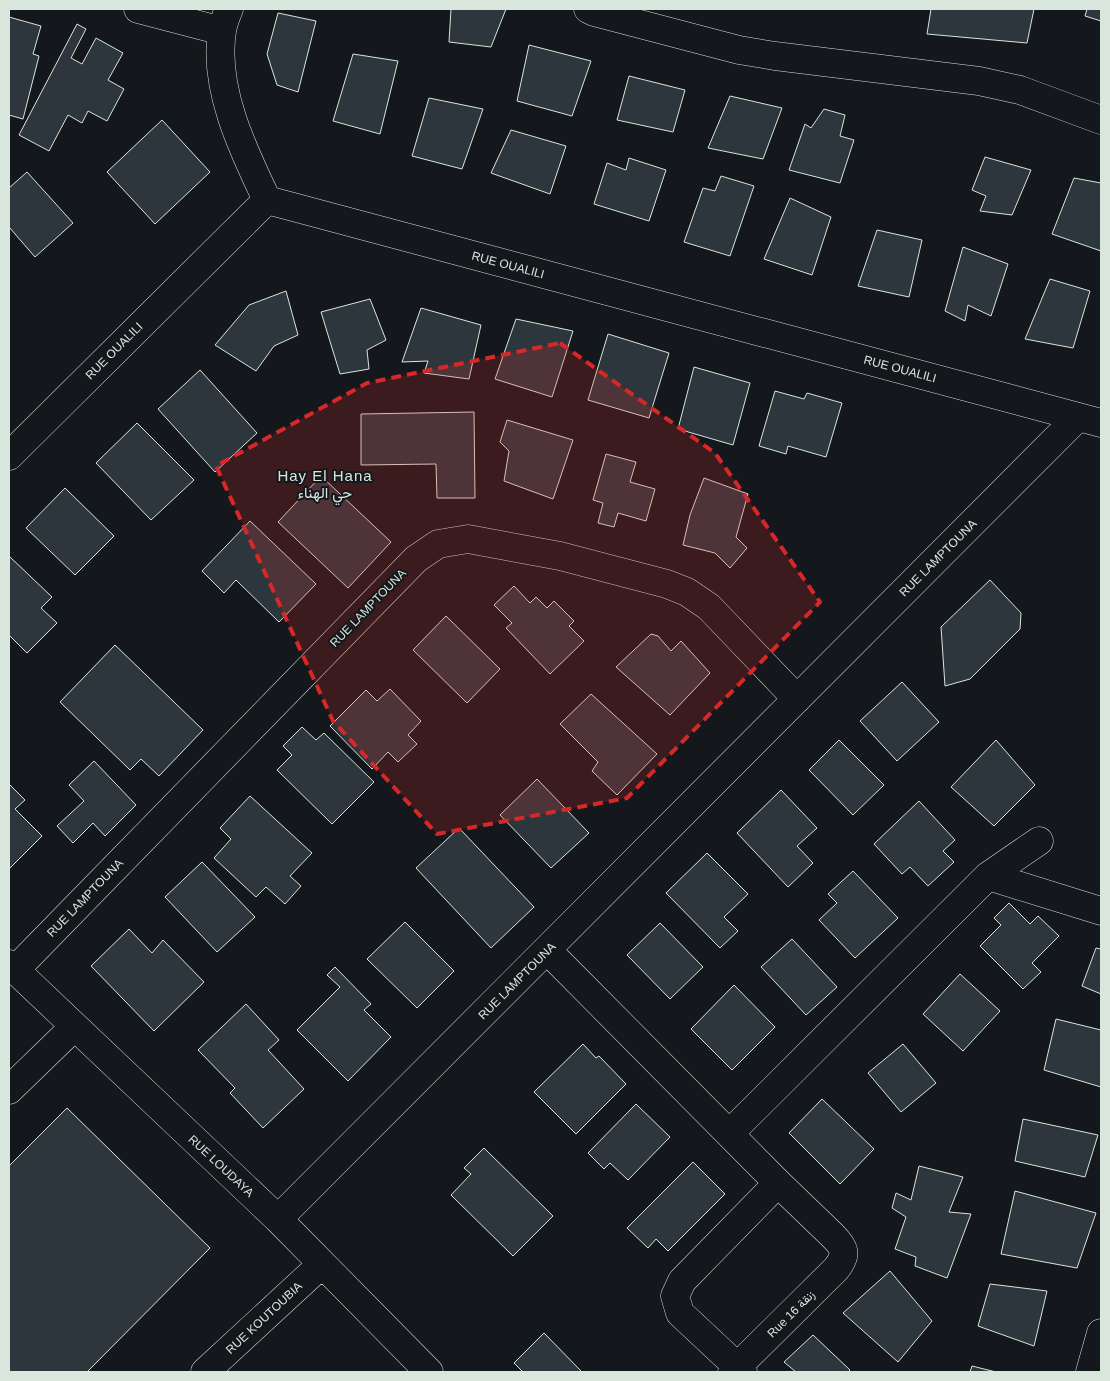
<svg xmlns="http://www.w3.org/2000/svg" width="1110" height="1381" viewBox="0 0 1110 1381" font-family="Arial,Vazirmatn,sans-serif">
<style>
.building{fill:#2c363c;stroke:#d8e6dc}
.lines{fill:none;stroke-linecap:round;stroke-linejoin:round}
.minor-casing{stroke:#d8e6dc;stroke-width:29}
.minor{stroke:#14181c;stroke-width:28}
.marked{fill:#d62828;fill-opacity:0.2;stroke:#d62828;stroke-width:4;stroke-dasharray:10 6;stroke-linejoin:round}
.labels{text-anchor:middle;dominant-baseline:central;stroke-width:4;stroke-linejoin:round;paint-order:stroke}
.street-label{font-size:12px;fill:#d8e6dc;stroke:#14181c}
.quarter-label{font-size:15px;letter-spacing:1px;fill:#d8e6dc;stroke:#14181c}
</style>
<rect width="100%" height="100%" fill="#14181c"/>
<path class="building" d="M451 9H506L491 47 449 42Z
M931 9H1034L1027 43 927 34Z
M1087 9H1101V21L1085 16Z
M278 13 316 21 298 92 277 85 267 54Z
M9 17 41 26 33 54 39 56 23 119 9 115Z
M77 24 86 29 71 58 82 64 96 38 123 53 108 80 124 89 107 121 88 111 82 123 68 115 49 151 19 135Z
M529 45 591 61 572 116 517 101Z
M353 54 398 61 380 134 333 121Z
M629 76 685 90 673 132 617 120Z
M730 96 782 108 763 159 708 148Z
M429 98 483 109 462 169 412 156Z
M824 109 845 115 840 136 854 140 840 183 789 170 805 124 811 128Z
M162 120 210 172 155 224 107 172Z
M511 130 566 146 550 194 491 173Z
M985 157 1031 170 1012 215 980 211 986 196 972 190Z
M629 158 666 170 649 221 594 204 607 163 626 170Z
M27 172 73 223 35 257 9 227V188Z
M721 176 754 186 730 256 684 242 703 188 715 191Z
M1074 178 1101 183V251L1052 234Z
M790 198 831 217 812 275 764 259Z
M877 230 922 240 909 297 858 286Z
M963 247 1008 264 991 316 968 305 965 321 945 311Z
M1050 279 1090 291 1073 348 1025 339Z
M286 291 298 335 274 346 256 371 215 345 249 305Z
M370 299 386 340 367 350 369 369 340 374 321 312Z
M421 308 481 325 469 379 424 373 428 361 402 362Z
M516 319 573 331 552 397 495 379Z
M608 334 669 353 649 418 588 400Z
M694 367 750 383 733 445 678 429Z
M200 370 257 433 215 472 158 409Z
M775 391 804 399 807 393 842 403 826 457 788 446 786 454 759 446Z
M474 412 475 498H437L436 464 361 465V414Z
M507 420 573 440 553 499 504 481 509 451 500 442Z
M137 423 194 480 151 520 96 463Z
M606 454 636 462 630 482 655 489 646 521 618 513 614 527 598 523 603 503 593 500Z
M321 476 391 542 348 588 278 522Z
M704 478 748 494 736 537 747 548 730 568 715 553 683 545 690 515Z
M65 488 114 536 75 575 26 528Z
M250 521 316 584 279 622 236 580 224 593 202 571Z
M9 556 52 597 41 608 57 623 27 653 9 635Z
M990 580 1021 613 1020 629 970 679 945 686 941 627Z
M514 586 530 603 536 597 547 608 554 601 574 621 569 626 584 641 550 674 506 628 512 623 494 605Z
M446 616 500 669 467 703 413 650Z
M651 634 658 636 671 651 681 641 710 673 670 715 616 667Z
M115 645 203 730 159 776 141 759 130 770 60 702Z
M902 682 939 722 897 761 860 721Z
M390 689 421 721 408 735 417 744 398 762 388 752 372 769 330 726 366 690 377 701Z
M591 694 657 754 617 795 592 771 598 762 560 724Z
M302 727 316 740 324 733 374 782 332 824 277 770 292 755 283 746Z
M839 740 884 785 853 815 809 770Z
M996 740 1035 785 994 826 951 787Z
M94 761 136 805 105 836 93 823 73 843 57 826 84 801 69 785Z
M537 779 589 833 551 868 500 815Z
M9 784 25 800 15 809 42 836 9 869Z
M781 790 817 828 797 846 813 863 788 887 737 833Z
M250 796 312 853 290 876 301 886 285 904 266 887 256 897 214 858 231 839 220 828Z
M919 801 955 840 943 851 954 862 928 886 910 867 902 874 874 844Z
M459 828 534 907 491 948 416 868Z
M707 853 748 894 724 917 738 931 720 948 666 893Z
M202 862 255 917 217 952 165 897Z
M853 871 898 918 855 958 819 920 837 903 828 894Z
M1009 903 1030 924 1038 916 1059 936 1032 963 1041 972 1023 989 980 946 1001 925 994 918Z
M405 922 454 971 417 1008 367 959Z
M660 923 703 967 670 999 627 955Z
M129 929 152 953 163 940 204 982 154 1031 91 966Z
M792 939 837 987 806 1015 761 967Z
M1096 948 1101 949V994L1082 986Z
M335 967 371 1004 364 1010 391 1037 348 1081 297 1030 340 987 327 975Z
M960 974 1000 1011 963 1051 923 1014Z
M734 985 775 1027 732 1070 691 1029Z
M246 1004 279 1040 268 1050 304 1089 263 1128 230 1093 235 1088 198 1050Z
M1056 1019 1101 1030V1087L1044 1070Z
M583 1044 596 1058 599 1056 626 1084 576 1134 534 1092Z
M903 1044 936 1083 901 1112 868 1073Z
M822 1099 874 1149 840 1184 789 1133Z
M636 1104 670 1137 628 1180 610 1163 604 1169 588 1153Z
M67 1108 210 1248 87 1372H9V1166Z
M1023 1119 1098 1135 1085 1177 1015 1161Z
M484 1148 553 1216 513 1256 451 1195 471 1174 464 1168Z
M693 1162 725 1194 668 1251 656 1239 648 1248 627 1228Z
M919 1166 963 1177 949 1212 971 1214 947 1278 915 1266 916 1257 895 1249 906 1217 892 1208 896 1193 911 1200Z
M1015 1191 1096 1213 1077 1268 1001 1254Z
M890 1271 932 1321 898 1362 843 1313Z
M990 1284 1047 1291 1034 1346 978 1326Z
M544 1333 582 1372H523L514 1363Z
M813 1335 850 1370 848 1372H796L784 1362Z
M972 1366 996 1372H970Z"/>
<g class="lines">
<defs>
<path id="minor" d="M138 9 222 31
M229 9C226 16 223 24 222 31 213 88 243 150 267 200
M588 9 594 12 739 50 775 56 979 81 1020 90 1101 120
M267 200 1101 423
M9 456 267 200
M988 876 1101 911
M547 950 778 1183 832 1235C845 1248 848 1254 836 1269L732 1372
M9 964 278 1219 429 1372
M15 970 416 559 438 544 468 539 560 556 667 584 687 592 709 607 797 699
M9 1090 74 1027
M730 1133 988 876 1039 841
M278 1219 1078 417
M205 1372 322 1264
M743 1372 680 1313 675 1296 682 1281 778 1183
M1090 1372 1101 1333"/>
</defs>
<use href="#minor" class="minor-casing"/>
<use href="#minor" class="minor"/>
</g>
<path class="marked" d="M560 343 715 453 820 602 627 798 437 834 333 721 216 466 367 383Z"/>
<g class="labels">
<g class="street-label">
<text transform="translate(508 265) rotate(15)">RUE OUALILI</text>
<text transform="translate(114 351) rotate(-45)">RUE OUALILI</text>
<text transform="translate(900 369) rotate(15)">RUE OUALILI</text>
<text transform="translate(938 558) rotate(-45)">RUE LAMPTOUNA</text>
<text transform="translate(368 608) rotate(-46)">RUE LAMPTOUNA</text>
<text transform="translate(85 898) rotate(-46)">RUE LAMPTOUNA</text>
<text transform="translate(517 981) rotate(-45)">RUE LAMPTOUNA</text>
<text transform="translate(221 1166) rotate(43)">RUE LOUDAYA</text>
<text transform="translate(791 1314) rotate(-45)">Rue 16 زنقة</text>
<text transform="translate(264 1318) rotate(-43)">RUE KOUTOUBIA</text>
</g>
<g class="quarter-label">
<text x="325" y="475">Hay El Hana<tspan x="325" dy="17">حي الهناء</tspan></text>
</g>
</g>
<rect width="1110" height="1381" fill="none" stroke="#d8e6dc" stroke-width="20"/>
</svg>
